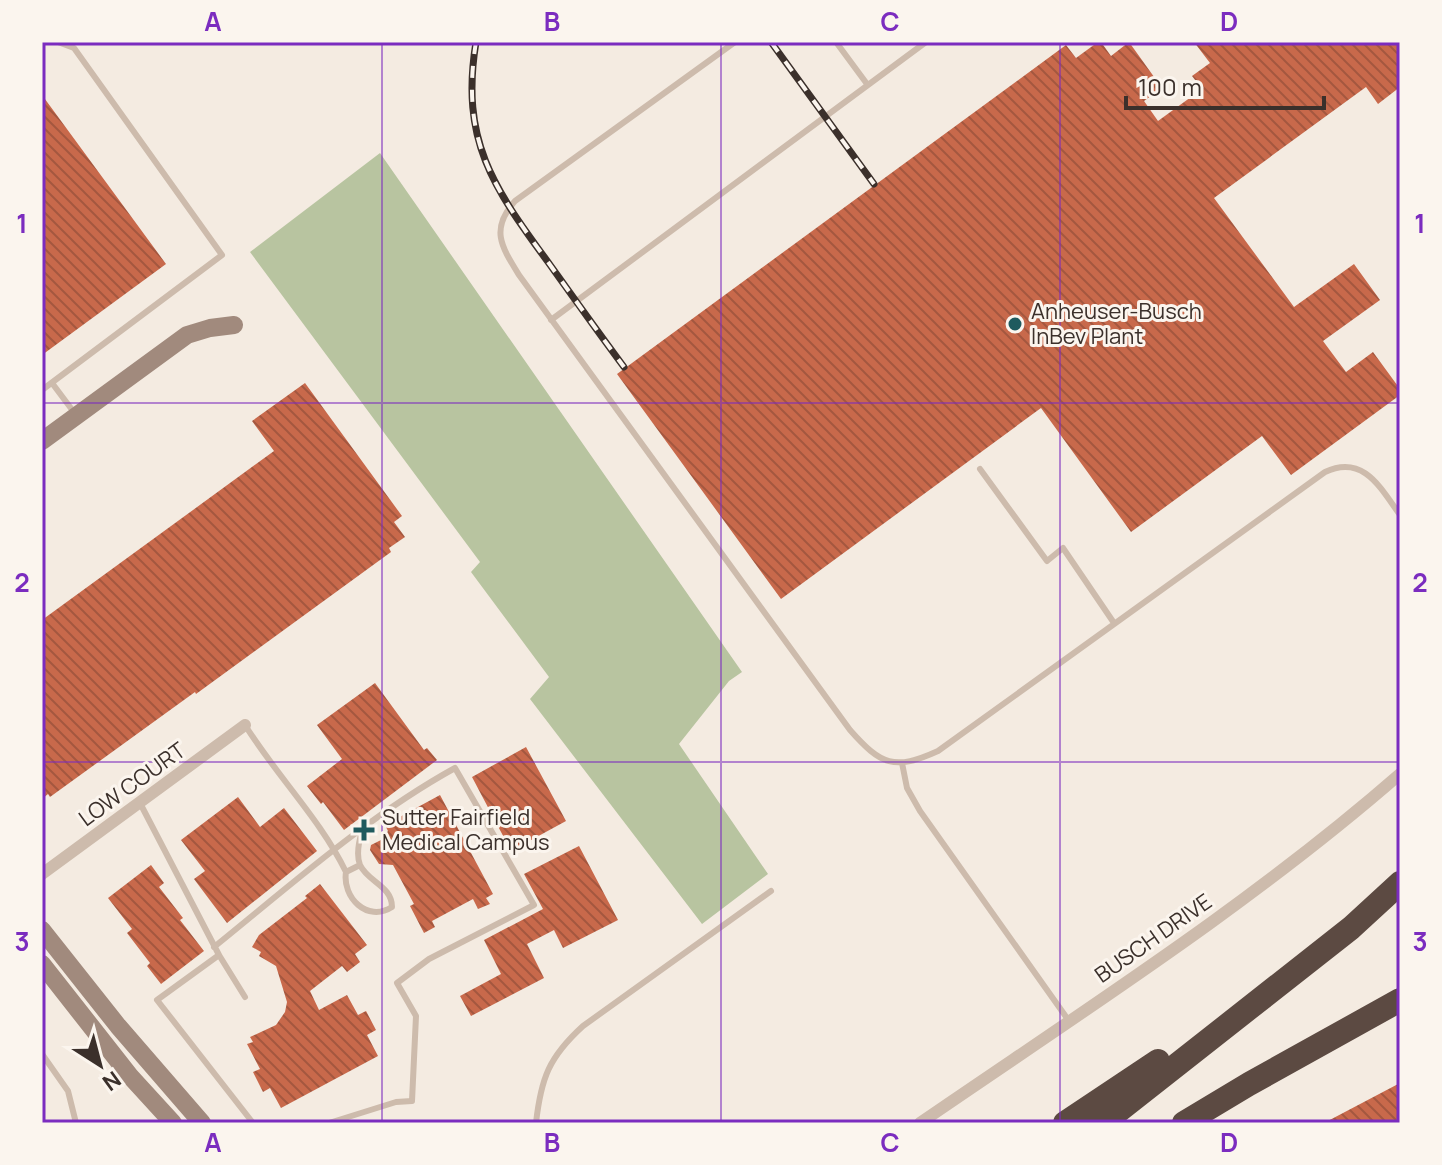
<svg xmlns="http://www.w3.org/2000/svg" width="1442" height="1165" viewBox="0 0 1442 1165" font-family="Manrope,sans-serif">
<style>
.green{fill:#b8c4a0}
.building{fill:url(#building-back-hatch)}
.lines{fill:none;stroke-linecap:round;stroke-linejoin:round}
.lane{stroke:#cdbbac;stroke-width:6}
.street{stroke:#cdbbac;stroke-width:12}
.secondary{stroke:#a18a7d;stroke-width:18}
.highway{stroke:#5c4a42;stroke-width:24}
.rail-casing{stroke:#3b302b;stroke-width:7}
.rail{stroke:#fbf5ee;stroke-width:4;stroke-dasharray:12;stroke-linecap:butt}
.grid{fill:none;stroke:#7b2cbf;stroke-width:2;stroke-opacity:0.55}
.poi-dot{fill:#1f5a5e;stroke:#fbf5ee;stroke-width:3}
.labels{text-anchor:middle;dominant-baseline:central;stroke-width:6;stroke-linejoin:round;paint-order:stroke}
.poi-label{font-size:22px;fill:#3b302b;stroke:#fbf5ee;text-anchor:start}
.street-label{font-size:22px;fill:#3b302b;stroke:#fbf5ee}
.neatline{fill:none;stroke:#7b2cbf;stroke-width:3}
.grid-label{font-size:26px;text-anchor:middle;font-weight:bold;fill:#7b2cbf}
</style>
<defs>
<pattern id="building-back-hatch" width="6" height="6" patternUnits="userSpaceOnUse" patternTransform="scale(2)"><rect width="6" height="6" fill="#c8694b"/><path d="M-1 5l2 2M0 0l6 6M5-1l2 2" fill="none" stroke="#a4573f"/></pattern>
</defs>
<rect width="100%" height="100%" fill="#f4ebe1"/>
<path class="green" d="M380 153 742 672 729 681 679 744 768 874 702 924 530 699 549 677 471 572 480 562 250 252Z"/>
<path class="building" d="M1098 42H1101L1111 56 1129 42 1162 88 1144 101 1158 121 1202 89 1192 76 1210 63 1194 42H1400V87L1378 104 1366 87 1214 198 1294 307 1354 264 1380 300 1323 341 1346 372 1373 352 1400 389V395L1291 475 1262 436 1131 532 1041 408 781 599 617 374 1066 45 1076 58Z
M42 95 166 264 42 355Z
M305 383 402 516 394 522 405 537 389 548 391 552 196 694 195 692 50 797 48 794 42 799V620L274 451 252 421Z
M375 683 424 750 427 748 437 760 344 830 323 802 321 804 307 786 342 759 317 725Z
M526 747 566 821 511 851 472 777Z
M440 795 493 894 486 898 490 904 478 909 473 899 432 921 435 927 424 933 410 906 414 904 393 865 379 864 370 850 371 845 381 840 388 831 385 825Z
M238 797 260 827 284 808 317 851 227 923 194 879 205 871 181 840Z
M579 846 618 920 563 948 554 930 527 944 544 978 471 1016 460 996 501 974 484 940 543 909 524 874Z
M151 865 164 883 159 887 183 918 180 920 204 951 161 984 147 966 150 963 127 933 132 929 108 898Z
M320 884 367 945 355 954 360 962 347 972 342 966 310 991 319 1010 347 995 358 1015 366 1011 376 1030 367 1035 378 1056 281 1108 270 1088 263 1092 253 1072 260 1069 247 1044 253 1042 250 1037 276 1025 285 1012 287 1002 276 966 259 956 261 952 252 947 259 935 307 898 305 896Z
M1400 1083V1118L1391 1123H1324Z"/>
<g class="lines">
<path class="lane" d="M735 42 515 201C490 229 501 246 519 275L850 730C881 765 894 771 938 751L1325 472C1363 454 1380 487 1400 515
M836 42 867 84
M551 320 926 42
M52 383 76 415
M42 390 222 255 74 48 58 42
M980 469 1047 561 1063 548 1114 623
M245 725C276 775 321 820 346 872
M902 763 907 788 920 811 1069 1021
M140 803 219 955 157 1000 253 1123
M360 865 346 872C342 897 367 923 392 907 392 886 368 882 360 865 356 855 359 841 362 831
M214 947C292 884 368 816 455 768L534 905 429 959 397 983 416 1016 412 1101 396 1102 329 1123
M219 955 245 997
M42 1054 68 1091 76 1123
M536 1123C541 1078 549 1057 583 1026L771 891"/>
<path class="street" d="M42 874 245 725
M920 1123C1083 1011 1251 904 1400 774"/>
<path class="secondary" d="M42 441 187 335 210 328 234 325
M42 930 118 1026 202 1123
M42 964 130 1076 173 1123"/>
<path class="highway" d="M1065 1123 1158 1061
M1103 1123 1351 928 1400 883
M1184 1123 1249 1084 1400 1000"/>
<defs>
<path id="rail" d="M476 42C460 140 493 187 548 262 573 297 598 332 624 367
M771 42 874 184"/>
</defs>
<use href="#rail" class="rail-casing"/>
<use href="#rail" class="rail"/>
</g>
<path class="grid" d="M382 42V1123M721 42V1123M1060 42V1123M42 403H1400M42 762H1400"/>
<g class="poi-dot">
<circle cx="1015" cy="324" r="8"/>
<path d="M360 818h8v8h8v8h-8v8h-8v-8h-8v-8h8z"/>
</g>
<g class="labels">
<g class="poi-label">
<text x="1031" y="311">Anheuser-Busch<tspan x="1031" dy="25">InBev Plant</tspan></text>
<text x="382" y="817">Sutter Fairfield<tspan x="382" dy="25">Medical Campus</tspan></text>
</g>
<g class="street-label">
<text transform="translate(132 784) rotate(-36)">LOW COURT</text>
<text transform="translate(1153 938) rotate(-35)">BUSCH DRIVE</text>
</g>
</g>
<rect width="1442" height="1165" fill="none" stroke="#fbf5ee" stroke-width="88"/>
<g transform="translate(100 1065) rotate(144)" stroke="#fbf5ee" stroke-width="6" paint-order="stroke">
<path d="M0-6L14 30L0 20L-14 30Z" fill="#3b302b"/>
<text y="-12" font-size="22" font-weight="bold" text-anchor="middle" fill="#3b302b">N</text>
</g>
<path d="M1126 96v12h198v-12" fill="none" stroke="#3b302b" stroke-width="4"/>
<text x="1138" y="96" font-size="24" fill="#3b302b" stroke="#fbf5ee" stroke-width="6" paint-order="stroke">100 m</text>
<rect x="44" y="44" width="1354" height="1077" class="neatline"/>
<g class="grid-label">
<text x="213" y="31">A</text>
<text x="552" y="31">B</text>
<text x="890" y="31">C</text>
<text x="1229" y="31">D</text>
<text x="22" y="233">1</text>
<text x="1420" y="233">1</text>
<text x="22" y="592">2</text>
<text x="1420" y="592">2</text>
<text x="22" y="951">3</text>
<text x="1420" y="951">3</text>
<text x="213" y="1152">A</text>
<text x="552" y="1152">B</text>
<text x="890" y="1152">C</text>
<text x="1229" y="1152">D</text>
</g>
</svg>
